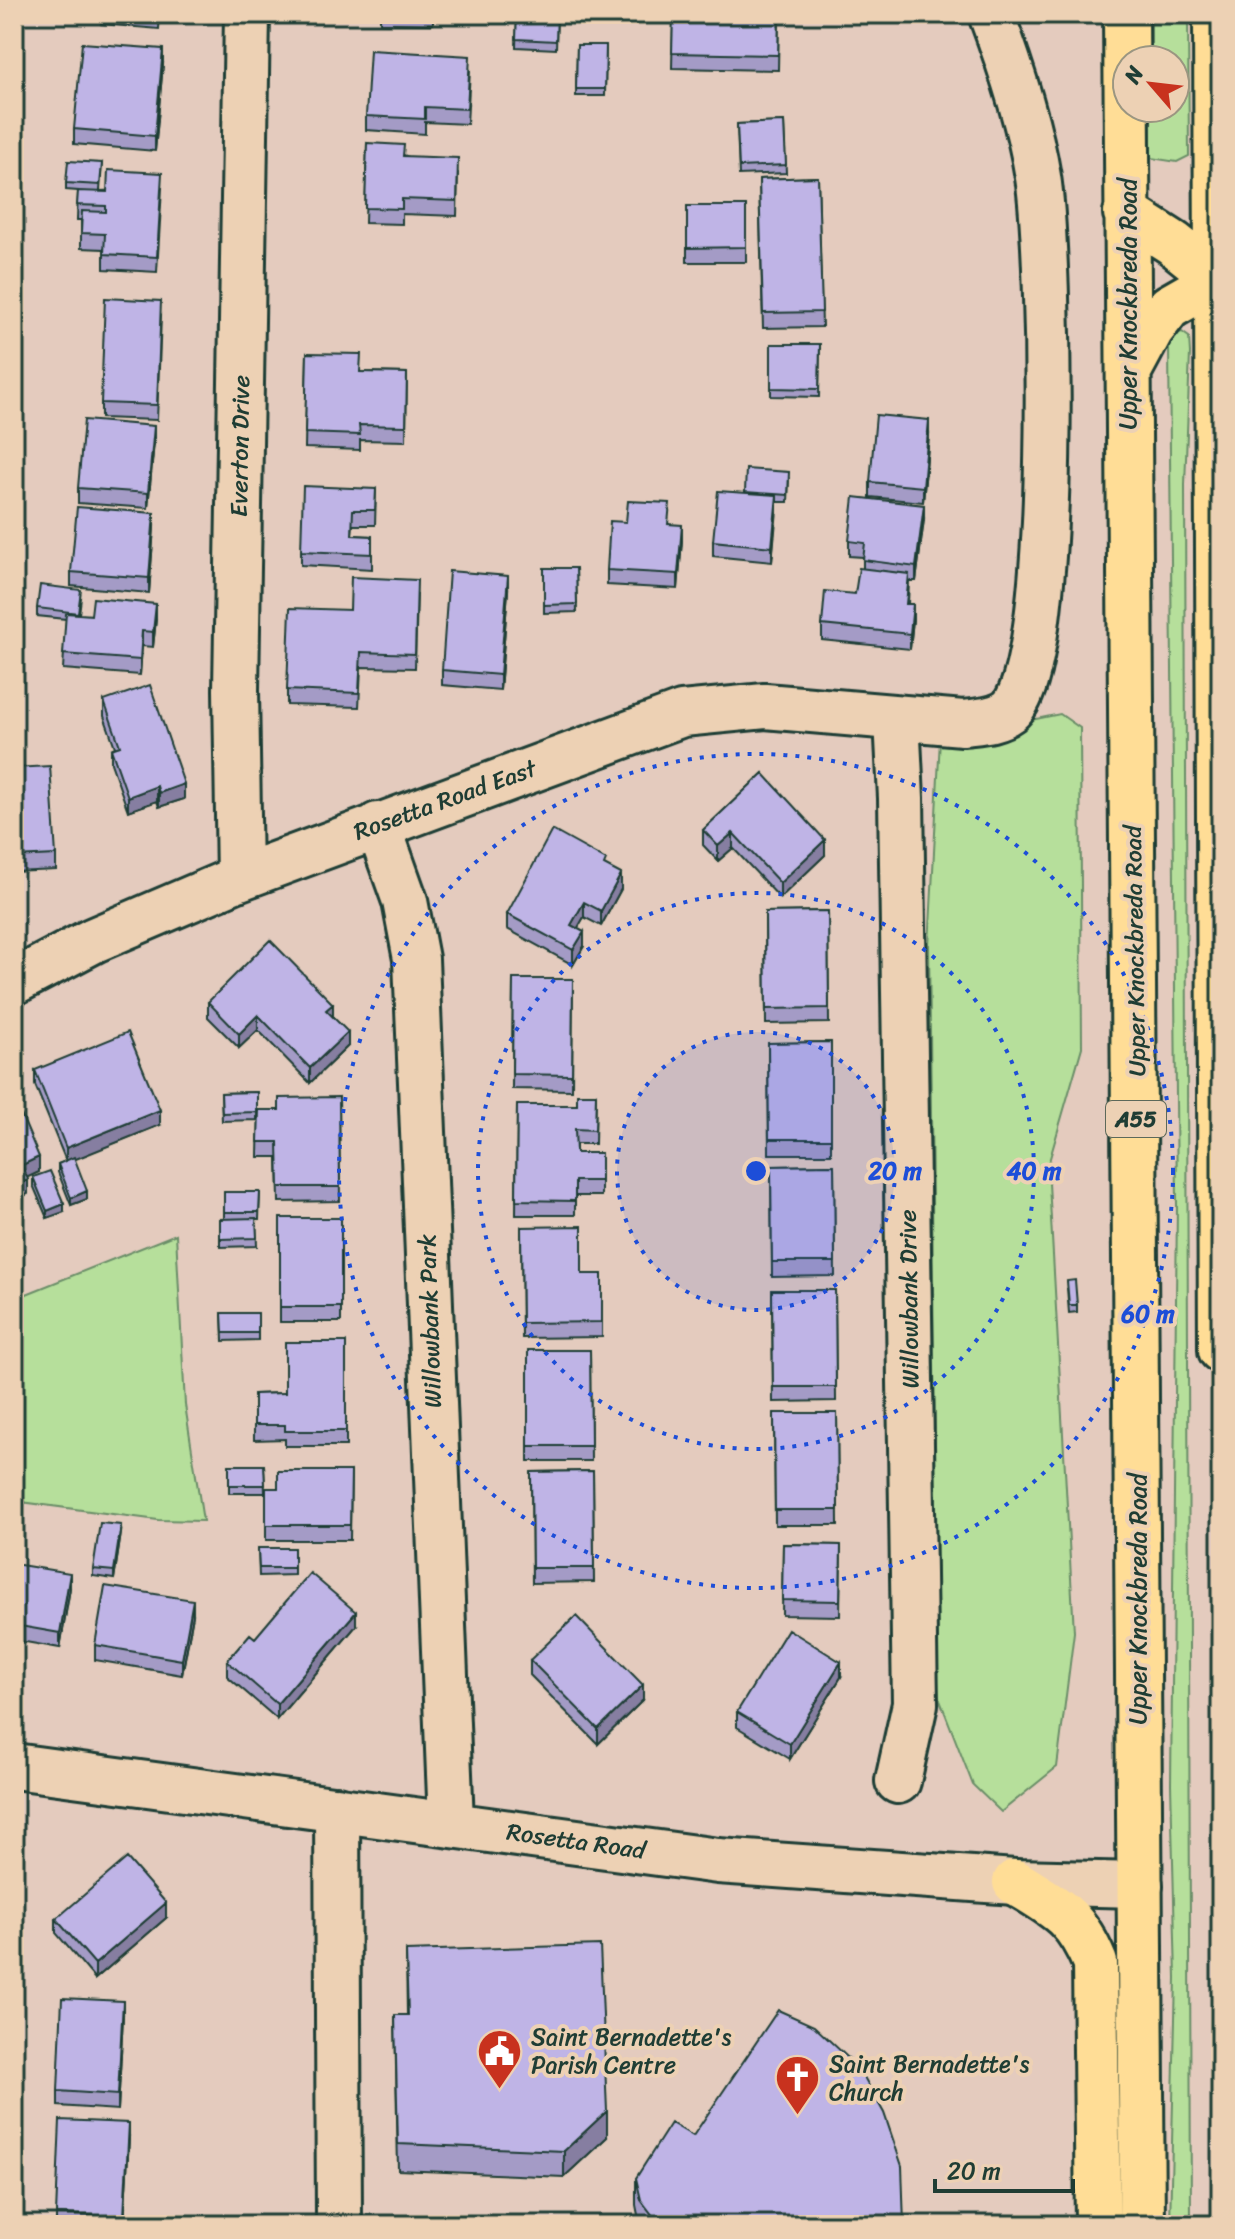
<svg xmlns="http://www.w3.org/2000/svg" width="1235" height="2239" viewBox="0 0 1235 2239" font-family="Sriracha,sans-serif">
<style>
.green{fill:#b6df9b;stroke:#6a8e68;stroke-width:2}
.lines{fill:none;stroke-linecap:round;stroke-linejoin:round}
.minor-casing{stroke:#1f3d34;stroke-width:50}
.highway-casing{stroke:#1f3d34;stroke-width:50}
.minor{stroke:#edd1b4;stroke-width:44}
.highway{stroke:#ffdd96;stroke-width:44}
.wall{fill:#a49bc6;stroke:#1f3d34;stroke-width:2}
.shaded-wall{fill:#867ea1;stroke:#1f3d34;stroke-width:2}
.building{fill:#bfb4e6;stroke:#1f3d34;stroke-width:2}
.ring{fill:none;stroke:#1d4ed8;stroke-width:4;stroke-dasharray:4 8}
.labels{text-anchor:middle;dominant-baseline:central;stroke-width:8;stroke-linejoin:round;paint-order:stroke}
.shield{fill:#edd1b4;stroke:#5d695a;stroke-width:2}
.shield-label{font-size:22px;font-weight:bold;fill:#1f3d34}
.street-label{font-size:24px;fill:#1f3d34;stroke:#edd1b4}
.poi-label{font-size:24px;fill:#1f3d34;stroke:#edd1b4;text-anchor:start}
.centre{fill:#1d4ed8;stroke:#edd1b4;stroke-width:4}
.ring-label{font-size:24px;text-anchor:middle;font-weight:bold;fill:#1d4ed8;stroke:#edd1b4;stroke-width:8;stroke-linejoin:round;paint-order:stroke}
</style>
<rect width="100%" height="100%" fill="#e4cbbe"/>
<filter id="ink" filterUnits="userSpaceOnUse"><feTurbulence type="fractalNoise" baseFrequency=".0125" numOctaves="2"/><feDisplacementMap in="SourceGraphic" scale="16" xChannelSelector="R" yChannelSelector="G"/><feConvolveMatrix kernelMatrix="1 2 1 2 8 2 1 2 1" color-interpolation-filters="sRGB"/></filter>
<g filter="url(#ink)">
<path class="green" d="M1151 14H1188L1189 156 1177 162 1151 158V108H1175V60H1151Z
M1182 332 1189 337 1190 353 1185 485 1191 2225H1170L1176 1978 1171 1784 1177 1204 1169 346 1175 334Z
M1060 714 1080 728 1082 1047 1048 1165 1074 1632 1057 1767 1001 1812 973 1785 938 1695 929 946 940 739Z
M176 1234 185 1405 203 1521 158 1520 14 1501V1299Z"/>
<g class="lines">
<defs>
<path id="minor" d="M897 719 901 798 915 1704 898 1781
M378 825 405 901 416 959 451 1823
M239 878 236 690 247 14
M14 982 94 940 239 878 682 714 765 706 963 723C978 721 996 721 1009 711 1060 671 1050 252 1038 177 1029 121 1011 67 991 14
M14 1766 718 1861 1015 1882 1140 1885
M337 1809 339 2217"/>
<path id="highway" d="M1126 14 1142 2225
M1216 14 1221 1350
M1126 213 1173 243 1218 279
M1129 371 1151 330 1169 307 1218 279
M1015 1882C1058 1909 1075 1915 1095 1963L1098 2225"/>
</defs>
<use href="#minor" class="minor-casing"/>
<use href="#highway" class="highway-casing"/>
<use href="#minor" class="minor"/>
<use href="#highway" class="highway"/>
</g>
<path class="wall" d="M101 14H160L159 29 101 24Z
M380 14H433V24L380 23Z
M517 14H557L556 49 516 47Z
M658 14H779L778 70 672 68 673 22H658Z
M577 45H606L605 96H576Z
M163 64 155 151 74 144V129Z
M470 70 467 124 425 122V134L366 130V116Z
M784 122 786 173 739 175 737 124Z
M367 143 458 173 457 216 402 214V224L365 223Z
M102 163 100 191 162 188 157 272 104 269V249L81 248V220H77L78 191 66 190V183Z
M818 177 822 327 763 328 759 179Z
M687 206H746V262H687Z
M161 316 157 420 101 418V403Z
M771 344H820L819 397 771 396Z
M307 353 361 372 407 373 406 441 360 440V450L305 448Z
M929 435 923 502 870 497V482Z
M154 441 148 508 78 503V488Z
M789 479 788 502H777L772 562 713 556V541L745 493Z
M376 489 375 525H353L352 535 372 536V569L301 565V551Z
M924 519 916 581H909L908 604 913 619 910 649 822 640V625L855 594 863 569V557L849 556V541Z
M669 524 682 540 678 589 607 585V570Z
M154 527 149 593 71 586V572Z
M544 568H576L577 612 544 613Z
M508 591 500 690 442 685V670Z
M417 594 415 668 361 667 359 707 287 705V690L350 610Z
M81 598 79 614 156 619 153 647 142 646 140 675 63 669 66 619 37 616V608Z
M104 701 184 799 159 807 157 801 128 811 111 763V749L115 747 104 716Z
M14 768 56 855V870L14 872Z
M763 773 825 855 780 898 733 848 718 861 703 845V830Z
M606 867 621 889 601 926 584 917 577 928 584 946 573 965 507 929V914Z
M828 911 829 1023 766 1024 765 912Z
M513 979H573L572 1090 512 1089Z
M208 1002 333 1016 348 1046 310 1083 258 1030 239 1048 208 1017Z
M831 1042V1154H769L768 1043Z
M35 1070 160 1125 74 1159 87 1199 71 1205 58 1172V1164L66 1161 35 1085Z
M257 1092V1120L222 1121 221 1093Z
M596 1094 595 1144H576V1153H601V1196H575V1215H516L517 1105H577Z
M339 1097 340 1201 279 1202 278 1157H258L259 1110H279Z
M834 1165 835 1276 772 1277 771 1166Z
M33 1177 64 1212 47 1218 33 1185Z
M224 1192H260L259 1219H256L257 1246 220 1247V1219H224Z
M280 1218H341V1322H280Z
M521 1227 582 1274H602V1337L522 1338Z
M1067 1288 1077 1305V1312L1069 1313Z
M772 1290H835L836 1401 773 1402Z
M222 1313H258V1340L223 1341Z
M346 1342V1446H285V1439L254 1440V1394L285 1393Z
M528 1350H590L591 1461H528Z
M774 1413H837L838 1525H775Z
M229 1465H264L265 1493H229Z
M351 1471 350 1540H266V1488H278Z
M593 1471 594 1582 532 1583 531 1472Z
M121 1533 114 1579 93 1576V1569Z
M783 1544 841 1545 840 1616 782 1615Z
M258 1548H294V1575L259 1576Z
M14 1564 70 1588 60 1648 14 1640Z
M193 1615 182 1675 95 1660V1645Z
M356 1626 277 1719 227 1676V1661Z
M530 1660 643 1700 598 1744 530 1675Z
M841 1677 790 1759 737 1727V1712Z
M166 1918 95 1979 56 1933V1919Z
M406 1951 607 2137 564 2177 398 2170 395 2015H407Z
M123 2016 118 2110 58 2106V2091Z
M693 2136 904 2225H640L636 2205V2178Z
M129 2138 124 2225H56V2214Z"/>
<path class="shaded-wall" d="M163 49V64L155 151V136Z
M929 420V435L923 502V487Z
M154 426V441L148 508V493Z
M777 495V510L772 562V547Z
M924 505V519L916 581V567Z
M154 513V527L149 593V578Z
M682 525V540L678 589V574Z
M508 576V591L500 690V675Z
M156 604V619L153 647V632Z
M913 604V619L910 649V634Z
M142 631V646L140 675V660Z
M184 784V799L159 807V793Z
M157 786V801L128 811V797Z
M733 833V848L718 861V846Z
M825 840V855L780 898V883Z
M621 874V889L601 926V911Z
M584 902V917L571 940V925Z
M584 932V946L573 965V950Z
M333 1004V1019L326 1010Z
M258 1015V1030L239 1048V1034Z
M348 1032V1046L310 1083V1068Z
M160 1110V1125L66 1163V1148Z
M39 1157V1172L22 1180V1165Z
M28 1180V1194L14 1201V1186Z
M87 1191V1199L71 1205V1198Z
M64 1204V1212L47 1218V1211Z
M121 1525V1533L114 1579V1571Z
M70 1573V1588L60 1648V1633Z
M193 1600V1615L182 1675V1660Z
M356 1612V1626L277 1719V1704Z
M841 1662V1677L790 1759V1744Z
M643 1685V1700L598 1744V1729Z
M166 1903V1918L95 1979V1964Z
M123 2001V2016L118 2110V2095Z
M607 2111V2137L564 2177V2151Z
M129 2123V2138L124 2225V2217Z"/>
<path class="building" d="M517 14H557L556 41 516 39Z
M673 14H779L778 55 672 53Z
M82 43 163 49 155 136 74 129Z
M577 45H606L605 89H576Z
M370 50 470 56 467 109 425 107V119L366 116Z
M784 122 786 165 739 167 737 124Z
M367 143 404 145 403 156 458 158 457 201 402 199V209L365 208Z
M68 161 102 163 100 185 66 183Z
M108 170 162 173 157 257 104 254 105 234 81 233 82 211 106 212V206L77 205 78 191 107 192Z
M818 177 822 312 763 313 759 179Z
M687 206H746V247L687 248Z
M105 298 161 301 157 405 101 403Z
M771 344H820L819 389 771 388Z
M307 353 361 354 360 372 407 373 406 426 359 425 360 435 305 433Z
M876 415 929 420 923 487 870 482Z
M84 420 154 426 148 493 78 488Z
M746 469 789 472 788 495 745 492Z
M303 486 376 489 375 510H353L352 535 372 536V554L301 551Z
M718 491 777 495 772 547 713 541Z
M854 497 924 505 916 567 863 560 865 543 849 541Z
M628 501 670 503 668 524 682 525 678 574 607 570 610 521 626 522Z
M77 507 154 513 149 578 71 572Z
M544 568H576L577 604 544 605Z
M859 568 909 574 906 604H913L910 634 822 625 825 591 855 594Z
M449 571 508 576 500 675 442 670Z
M351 577 417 580 415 654 361 652 359 693 287 690 290 608 350 610Z
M40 585 81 590 78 613 37 608Z
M93 598 156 604 153 632 142 631 140 660 63 654 66 613 91 615Z
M150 685 184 784 159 793 157 786 128 797 111 749 120 746 104 701Z
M50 766 56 855 14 857V768Z
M763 773 825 840 780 883 733 833 718 846 703 830Z
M552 830 606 860 604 865 621 874 601 911 584 902 571 925 584 932 573 950 507 914Z
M828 911 829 1008 766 1009 765 912Z
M270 940 333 1004 326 1010 348 1032 310 1068 258 1015 239 1034 208 1002Z
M513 979H573L572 1075 512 1074Z
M128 1032 160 1110 66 1148 35 1070Z
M831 1042V1139H769L768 1043Z
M257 1092V1112L222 1113 221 1093Z
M577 1094H596L595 1130 575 1129 576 1153H601V1181H575V1201L516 1200 517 1105H577Z
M339 1097 340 1187H279L278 1142H258L259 1110H279V1098Z
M14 1098 39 1157 22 1165 28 1180 14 1186Z
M74 1157 87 1191 71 1198 58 1164Z
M834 1165 835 1262H772L771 1166Z
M50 1171 64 1204 47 1211 33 1177Z
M224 1192H260L259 1212H224Z
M256 1218 257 1238 220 1239V1219Z
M280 1218H341V1307H280Z
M582 1226V1274H602V1322L522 1323 521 1227Z
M1075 1280 1077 1305H1069L1067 1281Z
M772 1290H835L836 1387H773Z
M222 1313H258V1333H223Z
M285 1342H346V1431H285V1425H254V1394L285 1393Z
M528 1350H590L591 1446H528Z
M774 1413H837L838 1510H775Z
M229 1465H264L265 1485H229Z
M278 1471H351L350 1525H266V1488H278Z
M593 1471 594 1568H532L531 1472Z
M100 1523 121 1525 114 1571 93 1569Z
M783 1544 841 1545 840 1601 782 1600Z
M258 1548H294V1568H259Z
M14 1564 70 1573 60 1633 14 1625Z
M310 1573 356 1612 277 1704 227 1661 250 1634 255 1638Z
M105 1586 193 1600 182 1660 95 1645Z
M576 1616 643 1685 598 1729 530 1660Z
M788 1629 841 1662 790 1744 737 1712Z
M127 1858 166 1903 95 1964 56 1919Z
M600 1945 607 2111 564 2151 398 2144 395 2015H408L406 1951Z
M62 1998 123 2001 118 2095 58 2091Z
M778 2010 814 2026 859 2068 884 2113 902 2166 904 2225H660L641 2200 636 2178 671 2123 693 2136Z
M60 2120 129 2123 124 2217 56 2214Z"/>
</g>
<circle cx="756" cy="1171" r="139" fill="#1d4ed8" fill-opacity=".12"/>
<g class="ring">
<circle cx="756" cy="1171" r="139"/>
<circle cx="756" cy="1171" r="278"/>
<circle cx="756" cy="1171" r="417"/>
</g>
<defs>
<symbol id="civic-pin" viewBox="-11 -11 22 30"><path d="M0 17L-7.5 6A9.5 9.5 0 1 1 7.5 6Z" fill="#c8321e" stroke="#edd1b4"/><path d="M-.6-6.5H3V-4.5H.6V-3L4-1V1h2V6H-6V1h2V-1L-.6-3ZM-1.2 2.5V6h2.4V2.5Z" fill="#fff"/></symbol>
<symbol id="church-pin" viewBox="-11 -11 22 30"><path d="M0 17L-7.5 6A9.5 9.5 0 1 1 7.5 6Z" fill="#c8321e" stroke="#edd1b4"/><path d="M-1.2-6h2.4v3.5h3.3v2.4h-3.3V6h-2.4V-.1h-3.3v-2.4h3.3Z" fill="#fff"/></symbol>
</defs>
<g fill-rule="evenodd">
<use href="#civic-pin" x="474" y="2026" width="51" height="69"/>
<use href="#church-pin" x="772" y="2052" width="51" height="69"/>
</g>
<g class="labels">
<rect class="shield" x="1106" y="1101" width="60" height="36" rx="6"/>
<g class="shield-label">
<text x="1136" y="1119">A55</text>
</g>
<g class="street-label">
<text transform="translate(1128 304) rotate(-90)">Upper Knockbreda Road</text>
<text transform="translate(240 446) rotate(-89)">Everton Drive</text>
<text transform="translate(445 800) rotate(-20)">Rosetta Road East</text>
<text transform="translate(1135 951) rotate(-91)">Upper Knockbreda Road</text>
<text transform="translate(909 1299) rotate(-91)">Willowbank Drive</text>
<text transform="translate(430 1321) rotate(-92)">Willowbank Park</text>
<text transform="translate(1138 1599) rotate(-90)">Upper Knockbreda Road</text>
<text transform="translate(576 1841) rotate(8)">Rosetta Road</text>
</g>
<g class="poi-label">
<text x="531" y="2037">Saint Bernadette's<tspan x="531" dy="28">Parish Centre</tspan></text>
<text x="829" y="2064">Saint Bernadette's<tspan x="829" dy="28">Church</tspan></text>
</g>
</g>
<circle cx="756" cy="1171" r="12" class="centre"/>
<g class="ring-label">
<text x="895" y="1179">20 m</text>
<text x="1034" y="1179">40 m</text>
<text x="1148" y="1322">60 m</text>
</g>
<rect width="1235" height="2239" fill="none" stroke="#edd1b4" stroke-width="48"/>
<rect x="24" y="24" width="1187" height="2191" fill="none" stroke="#1f3d34" stroke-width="3" filter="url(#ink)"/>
<g transform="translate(1151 84) rotate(298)"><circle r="38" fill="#edd1b4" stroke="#9b9681" stroke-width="2"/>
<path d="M0-6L14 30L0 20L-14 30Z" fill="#c8321e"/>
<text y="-12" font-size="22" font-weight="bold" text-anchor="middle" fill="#1f3d34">N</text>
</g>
<path d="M935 2179v12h138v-12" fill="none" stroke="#1f3d34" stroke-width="4"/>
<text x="947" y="2179" font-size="24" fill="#1f3d34" stroke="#edd1b4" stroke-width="6" paint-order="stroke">20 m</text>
</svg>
